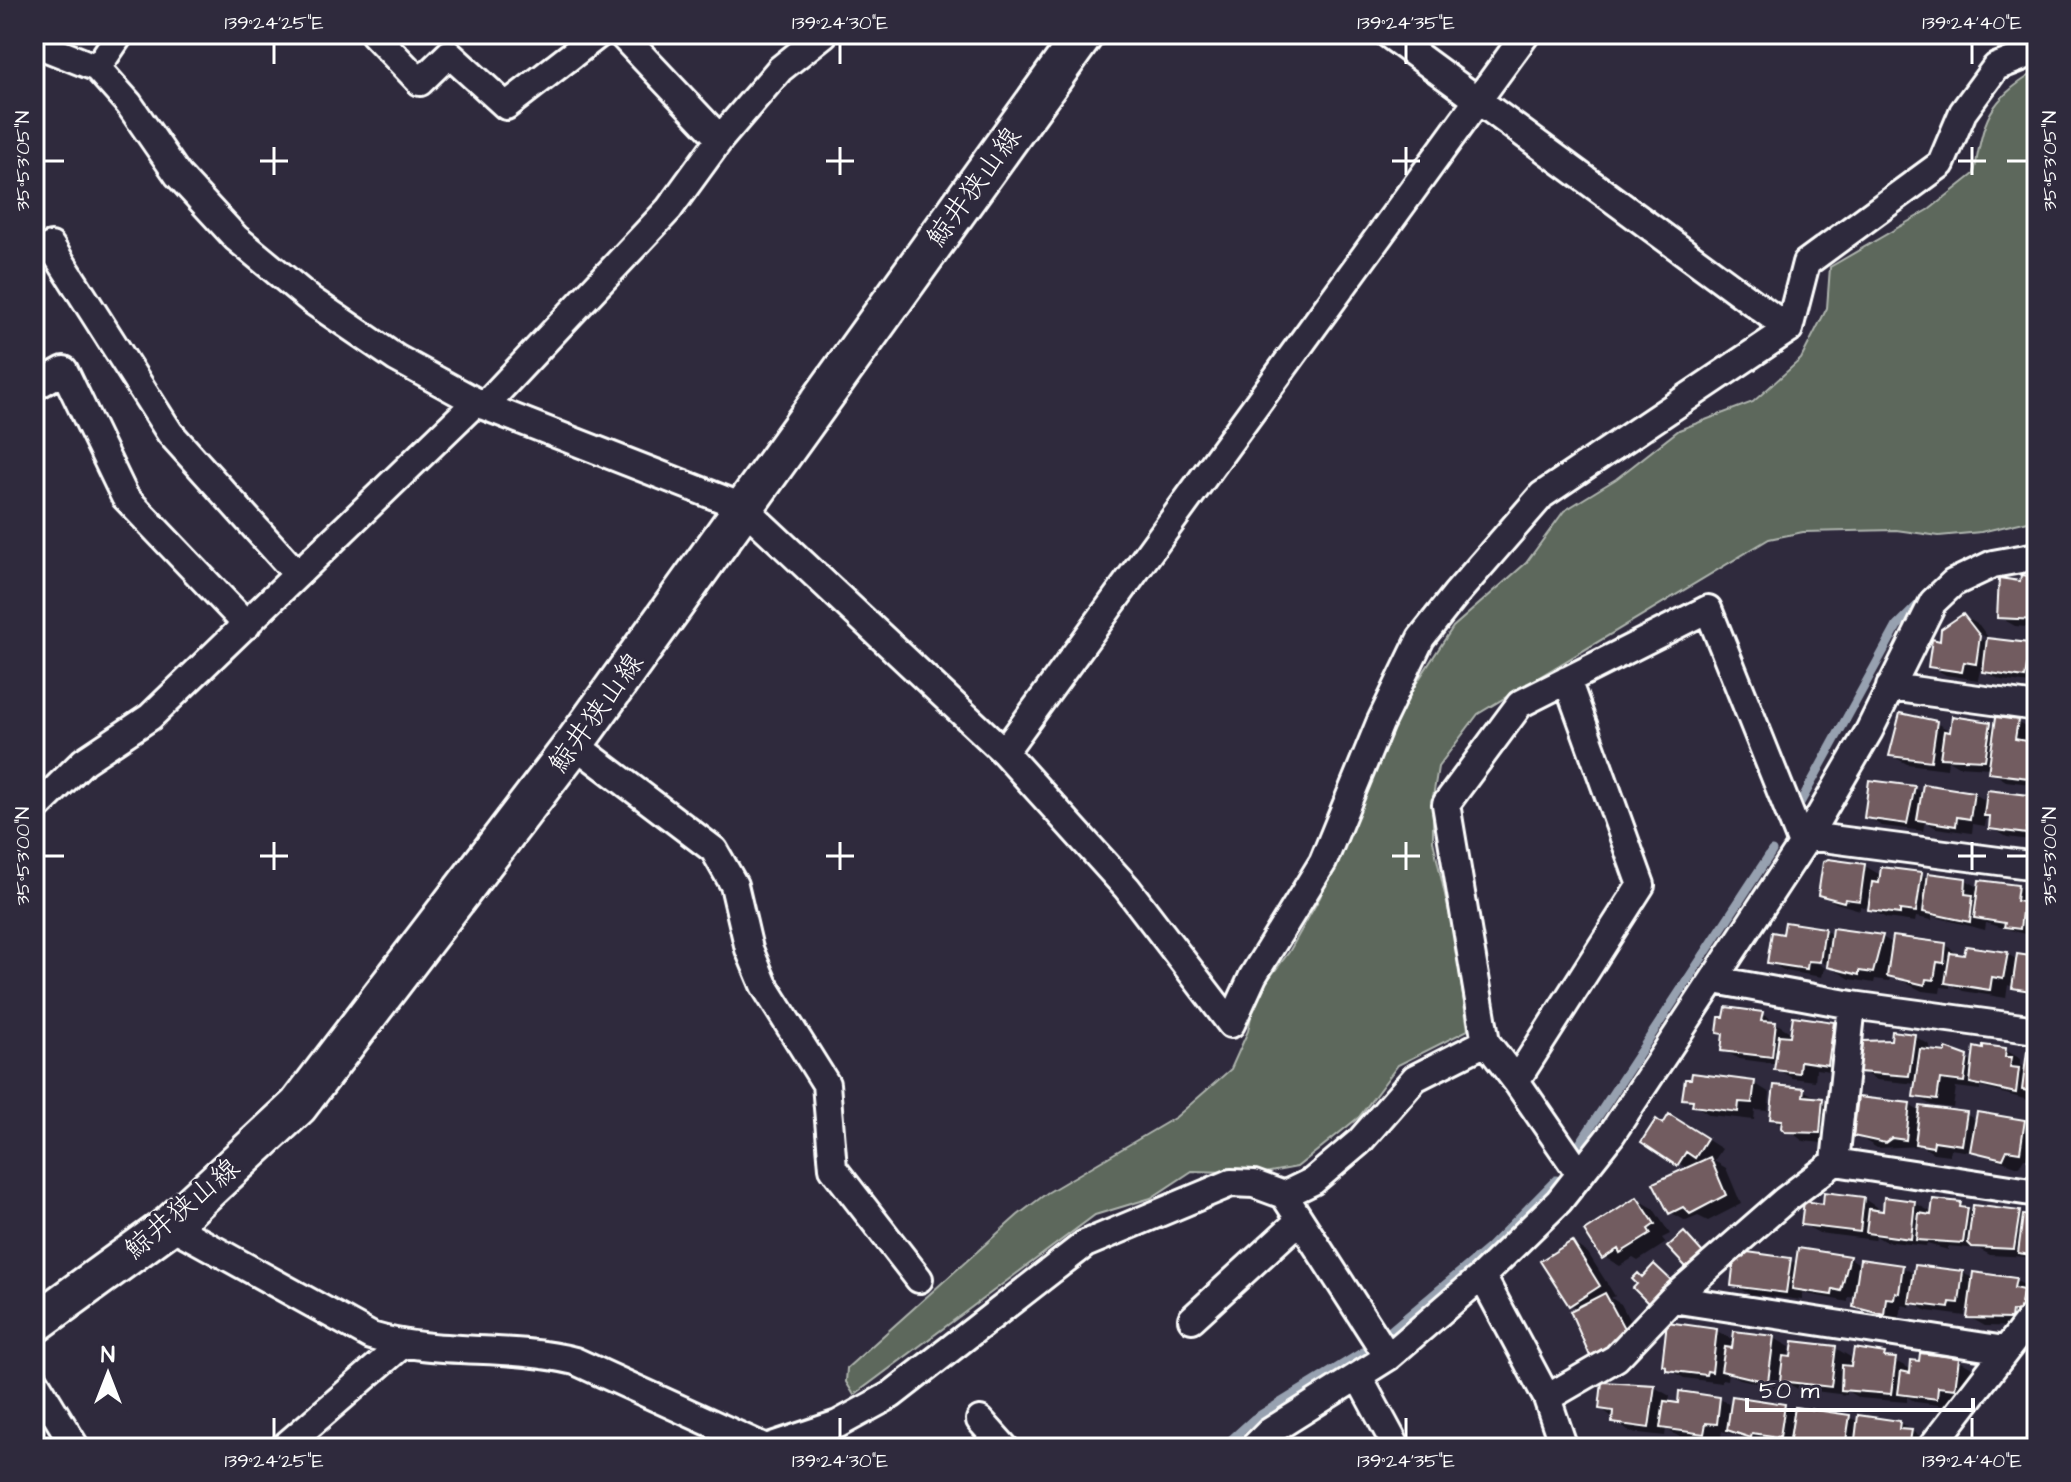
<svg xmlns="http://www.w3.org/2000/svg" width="2071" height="1482" viewBox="0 0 2071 1482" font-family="'Architects Daughter','Klee One',sans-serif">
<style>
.green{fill:#5d685c;stroke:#aeb4ae;stroke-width:2}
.shadow{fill:#0007;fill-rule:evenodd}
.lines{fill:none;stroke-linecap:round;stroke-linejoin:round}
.stream{stroke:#97a1b0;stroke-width:9}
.building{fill:#725c60;stroke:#fff;stroke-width:2}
.street-casing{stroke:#fff;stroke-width:32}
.secondary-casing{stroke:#fff;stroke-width:44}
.street{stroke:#2f2a3d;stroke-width:26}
.secondary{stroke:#2f2a3d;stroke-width:38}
.ticks{fill:none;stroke:#fff;stroke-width:3}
.labels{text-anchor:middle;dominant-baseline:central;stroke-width:6;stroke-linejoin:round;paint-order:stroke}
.street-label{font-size:28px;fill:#fff;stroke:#2f2a3d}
.neatline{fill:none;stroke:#fff;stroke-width:3}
.ticks-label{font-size:20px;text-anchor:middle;fill:#fff}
</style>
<rect width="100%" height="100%" fill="#2f2a3d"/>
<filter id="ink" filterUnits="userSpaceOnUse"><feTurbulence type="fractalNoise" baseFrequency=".0125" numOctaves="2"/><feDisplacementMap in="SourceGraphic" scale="16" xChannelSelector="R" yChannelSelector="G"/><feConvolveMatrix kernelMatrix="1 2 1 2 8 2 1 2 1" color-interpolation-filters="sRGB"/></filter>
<g filter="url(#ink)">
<path class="green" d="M2037 71V519L1981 532 1939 536 1896 530 1803 532 1769 539 1478 714 1438 767 1433 797V841L1454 935 1468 1030 1398 1065 1359 1117 1297 1167 1265 1173 1192 1171 1151 1198 1095 1215 854 1395 846 1382 847 1368 1018 1215 1047 1193 1176 1117 1231 1069 1248 1031 1255 997 1289 952 1320 897 1355 806 1410 693 1453 627 1526 563 1564 511 1616 479 1679 430 1753 402 1801 359 1827 308 1830 267 1930 209 1974 174C1984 119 1987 101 2037 71Z"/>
<path class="shadow" d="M2037 579V628L2015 626 1999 617 2021 583Z
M1963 616 1979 625 1990 640 2037 646V685L2001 680 1980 670 1978 680 1946 675 1930 666 1942 643ZM1972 629 1989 639V643L1970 633Z
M2017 722 2033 732 2031 744 2037 745V785L2006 781 1990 771 1991 768 1958 766 1948 760 1947 769 1907 764 1891 755 1936 723 1952 732Z
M1914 788 1924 794 1973 793 1988 802 2037 798V841L2007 837 1991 828 1992 818 1987 815 1985 826 1973 824 1972 833 1936 828 1925 821 1923 831 1882 826 1866 817Z
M1865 866 1882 876 1921 874 1929 879 1966 880 1980 888 1981 882 2018 887 2034 896 2037 890 2035 937 1986 923 1985 930 1932 916V920L1916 917 1915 922 1886 918 1868 908 1860 906V910L1836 903 1820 894Z
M1824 930 1833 935 1882 937 1894 944 1946 945 1961 957 2007 954 2018 960 2037 959V997L2008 985 2006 998 1963 991 1950 984V988L1941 987 1940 993 1922 991 1891 975 1889 981 1875 979 1874 983 1850 979 1812 956 1810 959 1827 969H1824L1822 977 1785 971 1769 962 1785 936Z
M1762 1014 1793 1034 1833 1024 1849 1033 1844 1073 1816 1069 1815 1081 1792 1078 1777 1069V1064L1739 1059 1723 1050 1724 1036 1719 1032Z
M1914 1036 1930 1045 1929 1052 1974 1062 2005 1050 2021 1059V1065L2027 1069 2037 1055V1096L2033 1094 2032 1101 1980 1087V1090L1956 1087 1953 1108 1931 1105 1916 1096 1917 1084 1877 1080 1861 1071 1892 1043Z
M1754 1083 1770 1093 1768 1111 1755 1110 1754 1120 1710 1115 1684 1098Z
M1803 1090 1839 1110 1833 1144 1803 1141 1772 1118Z
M1909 1105 1921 1112 1966 1114 1977 1121 2024 1122 2034 1128 2037 1122V1162L2024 1158 2019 1167 1978 1153 1950 1149 1949 1155 1933 1153 1922 1146 1877 1148 1856 1135Z
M1664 1126H1686L1722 1149 1714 1161 1726 1168 1741 1204 1708 1221 1698 1216 1686 1221 1670 1212 1688 1169 1644 1141Z
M1863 1198 1885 1213 1915 1203 1933 1213 1960 1204 1974 1212 2019 1213 2035 1218 2037 1210V1261L2029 1257 1990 1255 1979 1249 1948 1246V1250L1927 1244 1926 1246 1884 1241 1876 1236 1875 1240 1819 1233 1803 1224 1824 1206Z
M1637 1199 1653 1208 1670 1234 1662 1238 1666 1243 1638 1261 1633 1258 1620 1266 1604 1257Z
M1684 1235 1709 1258 1695 1270 1688 1266Z
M1572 1243 1588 1253 1615 1296 1611 1298 1621 1304 1640 1341 1607 1364 1591 1354 1575 1324 1578 1309 1570 1304Z
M1800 1250 1850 1258 1861 1265 1902 1267 1915 1274 1916 1267 1963 1273 1974 1279 2015 1280 2031 1289 2030 1296 2037 1300 2027 1327 1985 1326 1969 1317 1970 1310 1966 1309 1965 1316 1927 1311 1911 1301 1910 1307 1902 1305 1899 1322 1871 1315 1855 1306 1856 1298 1848 1297V1302L1803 1293 1802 1300 1749 1294 1733 1285 1790 1260 1798 1265Z
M1717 1331 1735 1341 1736 1333 1774 1338 1790 1347 1788 1358 1835 1348 1854 1359 1884 1355 1912 1370 1958 1360 1974 1369 1971 1397 1954 1395 1953 1407 1916 1402 1907 1397V1402L1859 1398 1847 1391V1395L1798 1389 1785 1382 1784 1389 1740 1379 1728 1373 1727 1380 1722 1379V1383L1684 1378 1668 1369Z
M1654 1387 1670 1396 1669 1404 1720 1399 1732 1406H1784L1796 1413 1849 1417 1859 1422 1900 1423 1927 1441 1925 1448H1798L1768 1441 1767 1445 1722 1431 1720 1442 1678 1436 1666 1429 1665 1436 1630 1432 1601 1408Z"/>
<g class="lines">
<path class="stream" d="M1794 814 1897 626 1924 599
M1577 1148 1772 851
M1388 1333 1489 1248 1556 1180
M1222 1448 1254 1419 1363 1352"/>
</g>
<path class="building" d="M2021 575 2037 577V620L1997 618 1999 578 2020 581Z
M1963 614 1980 636 1976 664 1964 662 1962 672 1928 667 1932 639 1940 641 1941 629Z
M1987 638 2037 644V667L2027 666 2025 678 1983 672Z
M1900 713 1937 721 1931 761 1889 756Z
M1952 716 1991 722 1985 760 1940 758 1944 731 1950 732Z
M1996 717 2018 720 2015 739 2037 743V779L1988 773Z
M1869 780 1915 786 1907 824 1864 818Z
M1923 784 1974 792 1970 819 1957 817 1956 826 1917 820Z
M1987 790 2037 796V829L2027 828V834L1989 829 1990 816H1984Z
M1828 859 1865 864 1860 901 1845 899 1844 902 1818 895 1823 862Z
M1881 867 1922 872 1916 912 1900 910V914L1868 910 1872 882 1879 883Z
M1928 873 1966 878 1965 894 1973 895 1970 922 1923 912Z
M1979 880 2018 885 2016 901 2023 902 2020 929 2004 927 2005 923 1974 918Z
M2033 887 2037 888V928L2028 927Z
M1785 922 1825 928 1820 962 1808 961 1807 969 1767 963 1772 932 1783 934Z
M1832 928 1883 935 1873 973 1859 971V975L1827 967Z
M1893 936 1946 943 1944 963 1937 962 1934 980 1926 979 1925 985 1887 976Z
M1966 946 2008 952 2003 979 1992 977 1990 990 1945 983 1950 953 1964 955Z
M2017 954 2037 957V992L2012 988Z
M1726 1007 1763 1012 1761 1021 1776 1022 1772 1057 1721 1051 1723 1034 1717 1033 1719 1017H1724Z
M1793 1016 1834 1022 1828 1065 1800 1061 1799 1073 1774 1070 1779 1035 1790 1036Z
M1892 1031 1915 1034 1909 1076 1859 1072 1863 1041 1891 1040Z
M1983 1045 2006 1048 2005 1057H2012L2010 1067 2019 1068 2016 1093 1970 1083 1974 1047 1983 1049Z
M1946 1048 1968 1056 1964 1082 1940 1079 1937 1100 1913 1097 1920 1049 1946 1052Z
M2027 1051 2037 1053V1092L2022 1090Z
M1692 1073 1755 1081 1752 1103 1739 1102 1738 1112 1692 1106 1693 1100 1682 1099 1685 1079H1691Z
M1774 1085 1804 1088 1803 1096 1823 1098 1820 1133 1785 1132 1781 1128 1782 1120 1770 1119Z
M1858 1097 1910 1103 1906 1140 1892 1138 1885 1143 1853 1136Z
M1920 1106 1967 1112 1962 1145 1934 1141 1933 1147 1915 1144Z
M1977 1112 2025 1120 2020 1152 2007 1150 2003 1159 1970 1151Z
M1669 1114 1707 1138 1695 1158 1686 1152 1677 1166 1641 1142 1656 1119 1663 1124Z
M2034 1120H2037V1161L2028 1160Z
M1710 1157 1726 1195 1690 1214 1683 1207 1669 1214 1653 1183Z
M1824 1192 1864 1197 1860 1232 1801 1225 1804 1201 1823 1204Z
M1637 1197 1655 1224 1648 1229 1651 1234 1620 1253 1618 1249 1602 1259 1584 1231Z
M1884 1197 1915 1201 1911 1239 1866 1233 1869 1209 1883 1211Z
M1933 1199 1961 1202 1960 1207 1968 1208 1963 1243 1916 1240 1919 1213 1931 1215Z
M1973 1205 2020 1211 2014 1249 1972 1247 1968 1243Z
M2035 1208 2037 1256 2018 1253 2023 1215 2034 1216Z
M1684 1232 1703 1253 1687 1268 1667 1247Z
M1572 1241 1600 1286 1569 1306 1540 1261Z
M1798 1248 1850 1256 1841 1291 1833 1289 1832 1295 1792 1289Z
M1740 1251 1791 1258 1786 1293 1731 1286 1734 1259 1739 1260Z
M1860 1259 1903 1265 1899 1293 1895 1292 1894 1299 1886 1298 1884 1315 1853 1307Z
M1654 1264 1673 1282 1650 1305 1633 1288 1637 1284 1632 1279 1638 1273 1642 1277Z
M1915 1265 1963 1271 1959 1303 1950 1302 1949 1308 1909 1303Z
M1973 1272 2016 1278 2014 1288 2023 1290 2020 1312 2012 1311 2011 1319 1967 1318Z
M1605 1293 1626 1332 1615 1338 1617 1342 1590 1356 1570 1311Z
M1667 1322 1717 1329 1712 1372 1707 1371 1706 1375 1666 1370V1366L1662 1365Z
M1734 1331 1774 1336 1768 1382 1721 1371 1725 1347 1732 1348Z
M1793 1341 1836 1346 1831 1387 1780 1381 1783 1356 1791 1357Z
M1854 1348 1885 1353 1884 1357 1896 1358 1891 1394 1841 1390 1842 1365 1851 1366Z
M1920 1353 1959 1358 1955 1389 1938 1387 1937 1399 1898 1394 1901 1371 1910 1373 1911 1360 1919 1361Z
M1602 1382 1655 1385 1649 1428 1612 1423 1613 1411 1599 1409Z
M1679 1391 1720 1397 1717 1424 1706 1423 1704 1434 1660 1428 1664 1401 1678 1403Z
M1732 1396 1785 1404 1780 1437 1752 1433 1751 1438 1727 1430Z
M1795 1407 1850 1415 1846 1441 1833 1439 1832 1444 1825 1443 1824 1448 1789 1445Z
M1858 1415 1900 1421 1899 1429 1912 1430 1909 1447 1854 1448Z"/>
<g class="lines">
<defs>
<path id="street" d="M374 34 420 82 449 54 506 106 599 34
M621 34 720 139
M1388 34 1789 329
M34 43 97 68 129 104 178 175 236 238 311 300 396 358 484 406 743 507 1004 752 1127 888 1231 1024 1253 976 1323 862 1380 723 1421 638 1456 594 1542 495 1789 329 1806 263 1941 164 1963 112 1996 67 2037 51
M97 68 120 34
M34 255 51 246 170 433 297 574
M34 387 64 370 125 497 247 625
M484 406 669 209 720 139 780 69 824 34
M1890 687 2037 707
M574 744 714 850 734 885 749 949 764 985 826 1084 833 1168 919 1279
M1004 752 1526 34
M34 810 84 761 150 717 476 402
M1808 836 2037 866
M1715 980 1852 1005 2037 1030
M1486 1042 1516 1081 1641 885 1567 680
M1516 1081 1580 1174
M1835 1162 1852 1005
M1284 1195 1313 1181 1359 1142 1415 1078 1486 1042 1446 804 1520 704 1708 609 1802 844
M170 1225 371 1336C437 1356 508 1344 575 1361L766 1448 838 1424 891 1395 1085 1244 1231 1183 1254 1184 1284 1195 1388 1357
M1482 1276 1547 1398 1564 1448
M1672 1299 2005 1350
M1192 1319 1300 1220
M1358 1376 1397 1448
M34 1379 76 1448
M1547 1398 1616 1358 1672 1299 1785 1200 1835 1162 2037 1193
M980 1420 1005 1448
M283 1448 402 1345
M1253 1448 1269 1432 1388 1357 1482 1276 1559 1201 1611 1135 1808 836 1869 731 1933 602 1953 583 1993 564 2037 556
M1931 1448 2037 1310"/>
<path id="secondary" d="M34 1324 170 1225 298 1106 574 744 1084 34"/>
</defs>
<use href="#street" class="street-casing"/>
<use href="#secondary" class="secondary-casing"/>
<use href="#street" class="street"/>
<use href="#secondary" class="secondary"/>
</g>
</g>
<path class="ticks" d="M274 44V64M840 44V64M1406 44V64M1972 44V64M274 147V175M840 147V175M1406 147V175M1972 147V175M44 161H64M260 161H288M826 161H854M1392 161H1420M1958 161H1986M2007 161H2027M274 842V870M840 842V870M1406 842V870M1972 842V870M44 856H64M260 856H288M826 856H854M1392 856H1420M1958 856H1986M2007 856H2027M274 1418V1438M840 1418V1438M1406 1418V1438M1972 1418V1438"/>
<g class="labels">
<g class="street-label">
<text transform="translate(974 187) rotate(-54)">鯨井狭山線</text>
<text transform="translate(596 713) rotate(-54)">鯨井狭山線</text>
<text transform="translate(182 1209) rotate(-40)">鯨井狭山線</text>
</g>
</g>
<rect width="2071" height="1482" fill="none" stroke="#2f2a3d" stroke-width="88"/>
<g transform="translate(108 1374)" stroke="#2f2a3d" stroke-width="6" paint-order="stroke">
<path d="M0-6L14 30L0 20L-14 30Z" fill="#ffffff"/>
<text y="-12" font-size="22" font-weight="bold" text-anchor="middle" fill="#ffffff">N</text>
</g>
<path d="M1747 1398v12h226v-12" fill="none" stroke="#ffffff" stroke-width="4"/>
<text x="1759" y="1398" font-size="24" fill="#ffffff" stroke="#2f2a3d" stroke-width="6" paint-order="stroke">50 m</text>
<rect x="44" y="44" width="1983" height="1394" class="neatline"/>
<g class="ticks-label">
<text x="274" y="29">139°24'25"E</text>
<text x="840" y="29">139°24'30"E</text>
<text x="1406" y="29">139°24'35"E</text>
<text x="1972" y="29">139°24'40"E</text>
<text transform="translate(22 161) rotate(-90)" y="7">35°53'05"N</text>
<text transform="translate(2049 161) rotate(-90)" y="7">35°53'05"N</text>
<text transform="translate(22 856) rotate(-90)" y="7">35°53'00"N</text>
<text transform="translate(2049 856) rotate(-90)" y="7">35°53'00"N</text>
<text x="274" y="1467">139°24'25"E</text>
<text x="840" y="1467">139°24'30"E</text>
<text x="1406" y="1467">139°24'35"E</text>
<text x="1972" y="1467">139°24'40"E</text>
</g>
</svg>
